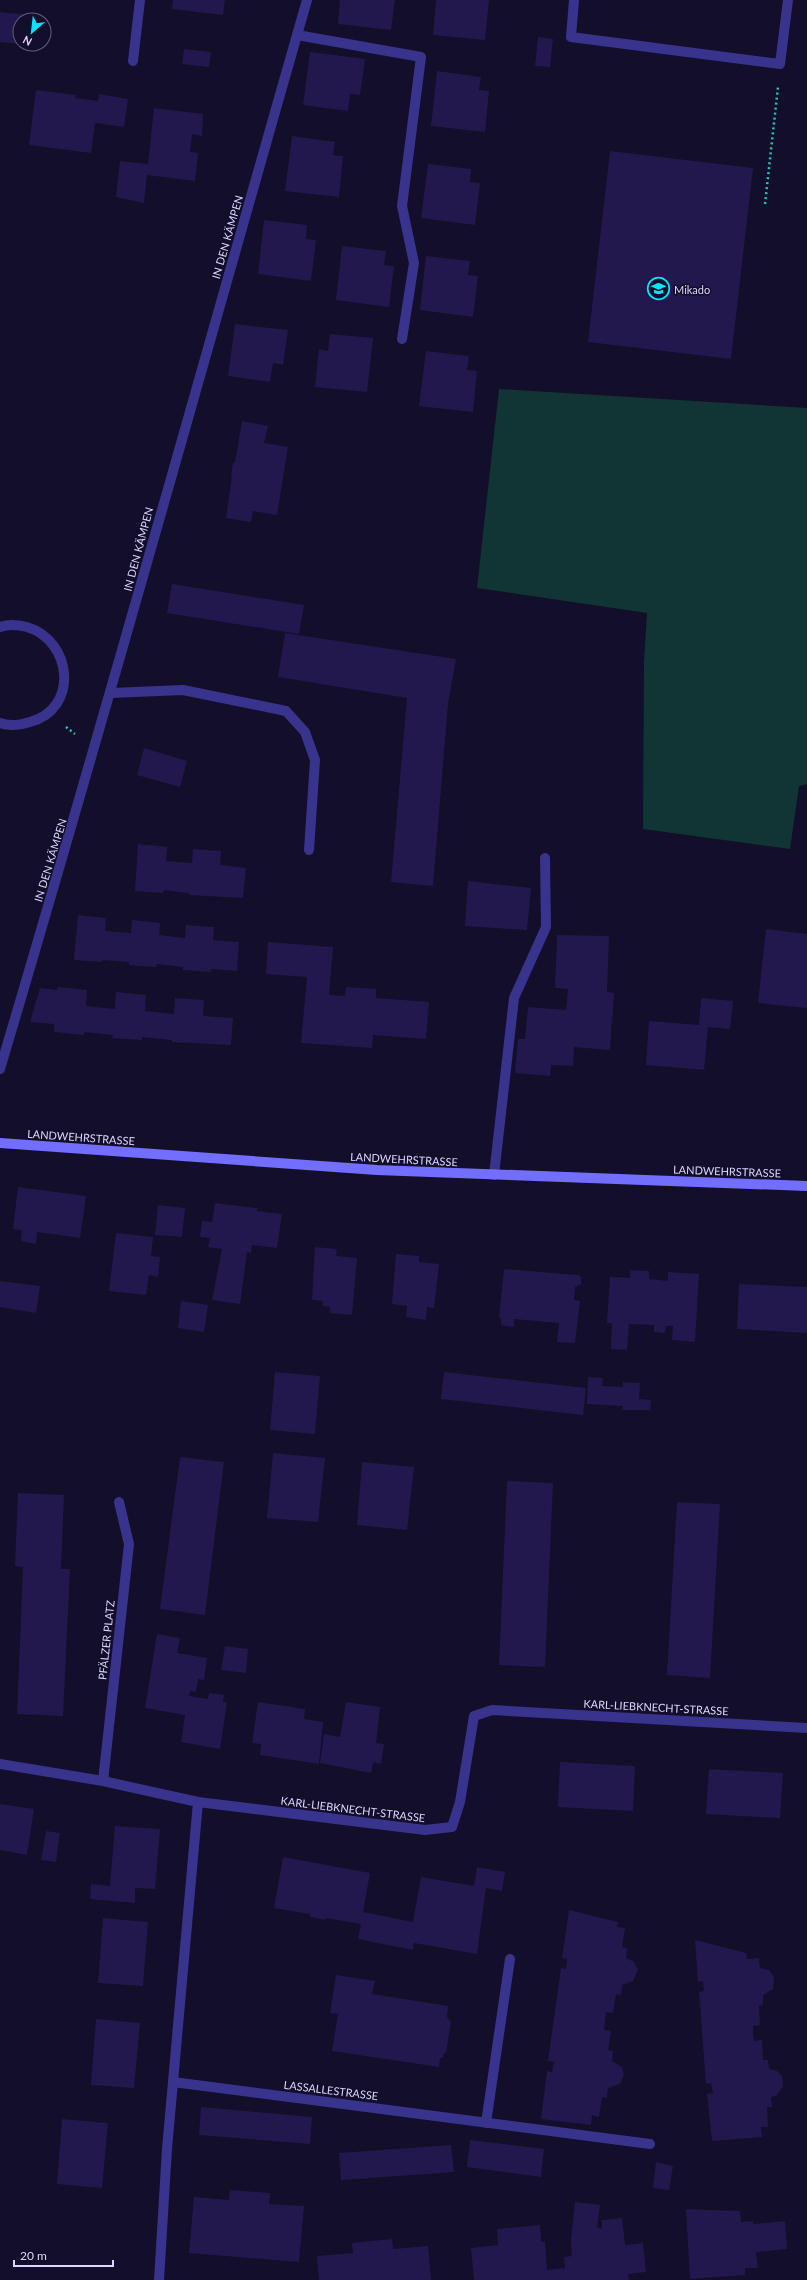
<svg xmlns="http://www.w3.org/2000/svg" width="807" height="2280" viewBox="0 0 807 2280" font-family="Lato,sans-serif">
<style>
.grass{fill:#103534}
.building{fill:#23184d}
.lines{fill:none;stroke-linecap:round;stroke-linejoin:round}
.path{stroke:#24c6bd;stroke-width:2.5;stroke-dasharray:2 3;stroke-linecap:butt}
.lane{stroke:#38348d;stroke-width:10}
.street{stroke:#38348d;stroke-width:10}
.secondary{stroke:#726eff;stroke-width:10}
.labels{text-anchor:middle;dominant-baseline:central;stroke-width:3;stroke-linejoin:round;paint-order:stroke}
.street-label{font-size:11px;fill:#dbd7ff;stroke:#130e2a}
.poi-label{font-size:11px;fill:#dbd7ff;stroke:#130e2a;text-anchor:start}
</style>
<rect width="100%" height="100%" fill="#130e2a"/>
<path class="grass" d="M499 389 807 408V784L799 786 790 849 643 829 644 662 647 613 477 588Z"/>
<path class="building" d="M173 0H225L223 15 172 9Z
M340 0H395L391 30 338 24Z
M436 0H489L485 40 433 35Z
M0 12 29 15V20H20V44L0 42Z
M538 37 553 39 550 67 535 66Z
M184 49 211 52 209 67 182 64Z
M310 52 365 59 360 95 350 94 348 111 303 105Z
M437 71 481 77 479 90 489 91 485 132 431 126Z
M36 90 76 95 75 98 98 101 99 94 128 99 124 127 95 123 91 153 29 145Z
M154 108 203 114 202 136 192 134 190 152 198 153 195 181 147 175 144 203 116 197 120 161 148 164Z
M292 136 335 142 333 155 343 156 339 197 285 191Z
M610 151 753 168 731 359 588 342Z
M428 164 471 169 470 182 480 183 475 225 421 218Z
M264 220 307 225 306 239 316 240 311 281 258 274Z
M342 246 386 251 384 265 394 266 389 307 336 300Z
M426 256 470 261 468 275 478 276 473 317 420 310Z
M235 324 288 330 283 365 273 363 270 382 228 376Z
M330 334 373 338 367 392 315 387 319 349 328 351Z
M426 351 469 356 467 370 477 371 473 412 419 406Z
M242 421 268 426 264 443 288 447 277 515 253 511 251 522 226 518 232 476H231L233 462 235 463Z
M172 584 304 605 299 634 167 613Z
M285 633 456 659 448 704 433 886 391 882 407 698 278 677Z
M144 748 187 761 180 787 137 775Z
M138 844 167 847 166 861 192 863 193 849 221 851 220 865 246 868 243 898 189 895V893L164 890 163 893 135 891Z
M468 881 531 888 527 930 465 926Z
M78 915 106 918 105 931 131 933 132 920 160 923 159 935 185 938 186 925 214 927 213 940 239 942 237 971 211 969V972L183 970V967L157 964 156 967 129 965V962L103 960 102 962 74 960Z
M766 929 807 934V1008L758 1003Z
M557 935 609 936 607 992 614 993 610 1050 574 1047 573 1066 551 1065 550 1076 515 1073 518 1039H525L528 1007 566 1010 568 989 555 988Z
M268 942 333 947 329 995 345 996 346 987 376 989V998L429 1002 426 1039 373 1035 372 1048 301 1043 307 977 266 974Z
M58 987 87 990 86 1006 115 1009 116 992 146 995 145 1011 174 1014 175 998 204 1000 203 1016 233 1018 231 1045 172 1042V1040L142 1037V1040L112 1038 113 1035 84 1032V1035L54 1032V1024L30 1022 40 988 57 990Z
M701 998 733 1001 730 1029 708 1027 704 1070 646 1065 649 1021 699 1025Z
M18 1187 86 1196 80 1238 37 1232 36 1244 21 1241 22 1230 13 1229Z
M215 1203 257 1208V1211L282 1214 277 1248 252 1245 251 1253 247 1252 240 1304 212 1300 222 1249 208 1247 210 1238 200 1237 202 1221 212 1222Z
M158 1205 185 1208 182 1237 155 1235Z
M116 1233 153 1237 151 1256 160 1257 158 1277 149 1275 146 1295 109 1291Z
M315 1247 337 1249 336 1256 357 1258 352 1315 330 1313V1307L323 1306V1301L312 1300Z
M396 1254 419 1256V1262L439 1264 434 1308 427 1307 426 1320 406 1317 407 1306 392 1304Z
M504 1269 578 1275 581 1277V1284L575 1287 574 1300 580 1301 575 1343 557 1342 559 1323 514 1319V1327L501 1325V1318H499Z
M630 1270 649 1271V1279L668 1281V1272L699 1274 695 1342 672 1340 673 1326H666L665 1333 654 1332V1325L629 1324 627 1350 611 1349 612 1323H607L610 1277 630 1278Z
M0 1281 40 1286 36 1313 0 1307Z
M739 1284 807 1287V1333L737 1329Z
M181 1301 208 1305 204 1332 178 1328Z
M275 1372 320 1376 315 1434 270 1430Z
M444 1372 586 1388 583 1415 441 1399Z
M588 1377 603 1378 602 1386 623 1387V1382L640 1383 639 1399 651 1400 650 1410H622L623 1406 587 1404Z
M273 1453 325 1458 318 1522 267 1518Z
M180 1457 224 1462 205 1615 160 1609Z
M362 1462 414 1467 407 1530 357 1525Z
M507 1481 553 1483 545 1667 499 1665Z
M18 1493 64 1495 61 1569H70L63 1716 17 1714 23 1567 15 1566Z
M677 1502 720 1504 710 1678 667 1675Z
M157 1634 180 1638 177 1653 207 1658 204 1680 198 1679 196 1692 190 1691 189 1696 208 1699 209 1693 224 1695 223 1702H227L220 1749 181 1742 185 1715 145 1708Z
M225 1646 248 1649 246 1673 221 1670Z
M258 1702 305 1709 304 1719 323 1722 319 1764 260 1755 261 1744 252 1743Z
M346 1702 380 1707 376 1743 384 1744 381 1764 373 1762 371 1773 320 1763 324 1734 340 1737Z
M560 1762 635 1766 633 1811 558 1807Z
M709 1769 783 1773 780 1818 706 1814Z
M0 1804 34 1809 27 1855 0 1850Z
M115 1826 160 1829 155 1889 135 1888V1903L90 1899 91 1884 110 1886Z
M46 1831 60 1833 56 1862 41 1860Z
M283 1857 370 1873 363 1912 413 1922 421 1877 474 1886 477 1867 505 1872 502 1891 486 1888 477 1954 414 1943 413 1950 358 1939 361 1924 326 1918V1920L310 1917V1914L274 1908Z
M569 1910 618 1922 617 1927 625 1928 622 1947 627 1948 626 1958 634 1962 638 1970 633 1981 622 1985 621 1995 616 1994 613 2013 606 2012 604 2030 611 2031 608 2050 613 2051 612 2061 622 2067 624 2075 620 2084 608 2088 607 2098 602 2097 599 2117 592 2115 591 2125 541 2119 547 2071 552 2072 554 2062 548 2061 561 1968 566 1969 567 1959 562 1958Z
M103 1918 148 1922 143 1986 98 1983Z
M695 1940 746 1953 747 1959 759 1958 760 1968 769 1970 774 1977 773 1989 763 1995V2005L759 2006 760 2025 753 2026V2032L754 2041 762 2040 763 2060H768L769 2069 777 2071 782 2076 783 2087 776 2096 771 2097 772 2107H767L768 2127H761L762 2137 712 2141 707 2094 713 2093 711 2083 706 2084 699 1992 704 1991 703 1981 698 1982Z
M336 1975 375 1981 372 1994 448 2006 447 2017 451 2022 446 2053H444L443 2058H440L439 2067 332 2051 338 2014 330 2013Z
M96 2019 140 2023 134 2088 91 2085Z
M201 2107 312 2117 310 2144 199 2135Z
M62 2119 108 2123 102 2188 57 2184Z
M470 2140 544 2149 541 2177 467 2167Z
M451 2145 454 2172 341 2180 339 2153Z
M656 2162 673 2166 669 2190 653 2188Z
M230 2190 270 2193 269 2204 304 2206 299 2262 189 2253 194 2197 229 2200Z
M575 2202 600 2205 597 2227 602 2229V2220L622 2218 625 2245 643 2243 646 2272 628 2274 629 2280H474L471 2248 498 2245 497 2229 540 2225 541 2242H545L547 2270 565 2268 564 2257 572 2256 571 2240Z
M686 2209 740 2211 741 2222 753 2221V2224L785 2221 787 2249 756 2252 758 2268H745V2275L690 2279Z
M392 2239 393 2249 428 2246 431 2280H319L317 2256 353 2253 352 2243Z"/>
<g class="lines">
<path class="path" d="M765 204 778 87
M66 727 75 734"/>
<path class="lane" d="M574 0 571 37 780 64 788 0
M297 35 421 57 402 206 414 263 402 339
M133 61 140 0
M111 693 183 690 286 711 305 732 315 760 309 850
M494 1175 514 998 546 927 545 858
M173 2082 650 2144
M486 2123 510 1959"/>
<path class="street" d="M0 627C8 624 19 625 27 627 73 641 79 709 30 722 20 725 10 727 0 723
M0 1069C106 714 205 356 307 0
M0 1764 103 1781 198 1802 425 1830 452 1827 460 1802 474 1716 492 1710 807 1728
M103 1781 129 1544 119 1502
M159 2280 167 2149 198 1802"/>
<path class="secondary" d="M0 1143 377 1170 807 1186"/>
</g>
<defs>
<symbol id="school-ring" viewBox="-11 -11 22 22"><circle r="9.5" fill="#130e2a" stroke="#03e4ff" stroke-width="1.5"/><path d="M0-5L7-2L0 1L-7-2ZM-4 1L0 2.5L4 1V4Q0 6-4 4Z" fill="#03e4ff"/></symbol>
</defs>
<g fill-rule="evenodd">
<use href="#school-ring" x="646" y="276" width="25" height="25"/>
</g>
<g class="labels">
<g class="street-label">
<text transform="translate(227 237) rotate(-74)">IN DEN KÄMPEN</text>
<text transform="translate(138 549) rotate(-75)">IN DEN KÄMPEN</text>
<text transform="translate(50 860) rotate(-73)">IN DEN KÄMPEN</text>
<text transform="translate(81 1137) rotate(4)">LANDWEHRSTRASSE</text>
<text transform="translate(404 1159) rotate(3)">LANDWEHRSTRASSE</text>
<text transform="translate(727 1171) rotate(2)">LANDWEHRSTRASSE</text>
<text transform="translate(106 1640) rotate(-84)">PFÄLZER PLATZ</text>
<text transform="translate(656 1707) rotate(3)">KARL-LIEBKNECHT-STRASSE</text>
<text transform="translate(353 1809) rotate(7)">KARL-LIEBKNECHT-STRASSE</text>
<text transform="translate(331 2090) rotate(7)">LASSALLESTRASSE</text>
</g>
<g class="poi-label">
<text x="674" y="289">Mikado</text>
</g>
</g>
<g transform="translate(32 32) rotate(208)"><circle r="19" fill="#130e2a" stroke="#635e7f"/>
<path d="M0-3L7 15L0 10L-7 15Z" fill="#03e4ff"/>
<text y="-6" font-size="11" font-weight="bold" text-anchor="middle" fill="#dbd7ff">N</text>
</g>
<path d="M14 2260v6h99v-6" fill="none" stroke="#dbd7ff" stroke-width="2"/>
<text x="20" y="2260" font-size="12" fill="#dbd7ff" stroke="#130e2a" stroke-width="3" paint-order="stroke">20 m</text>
</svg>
